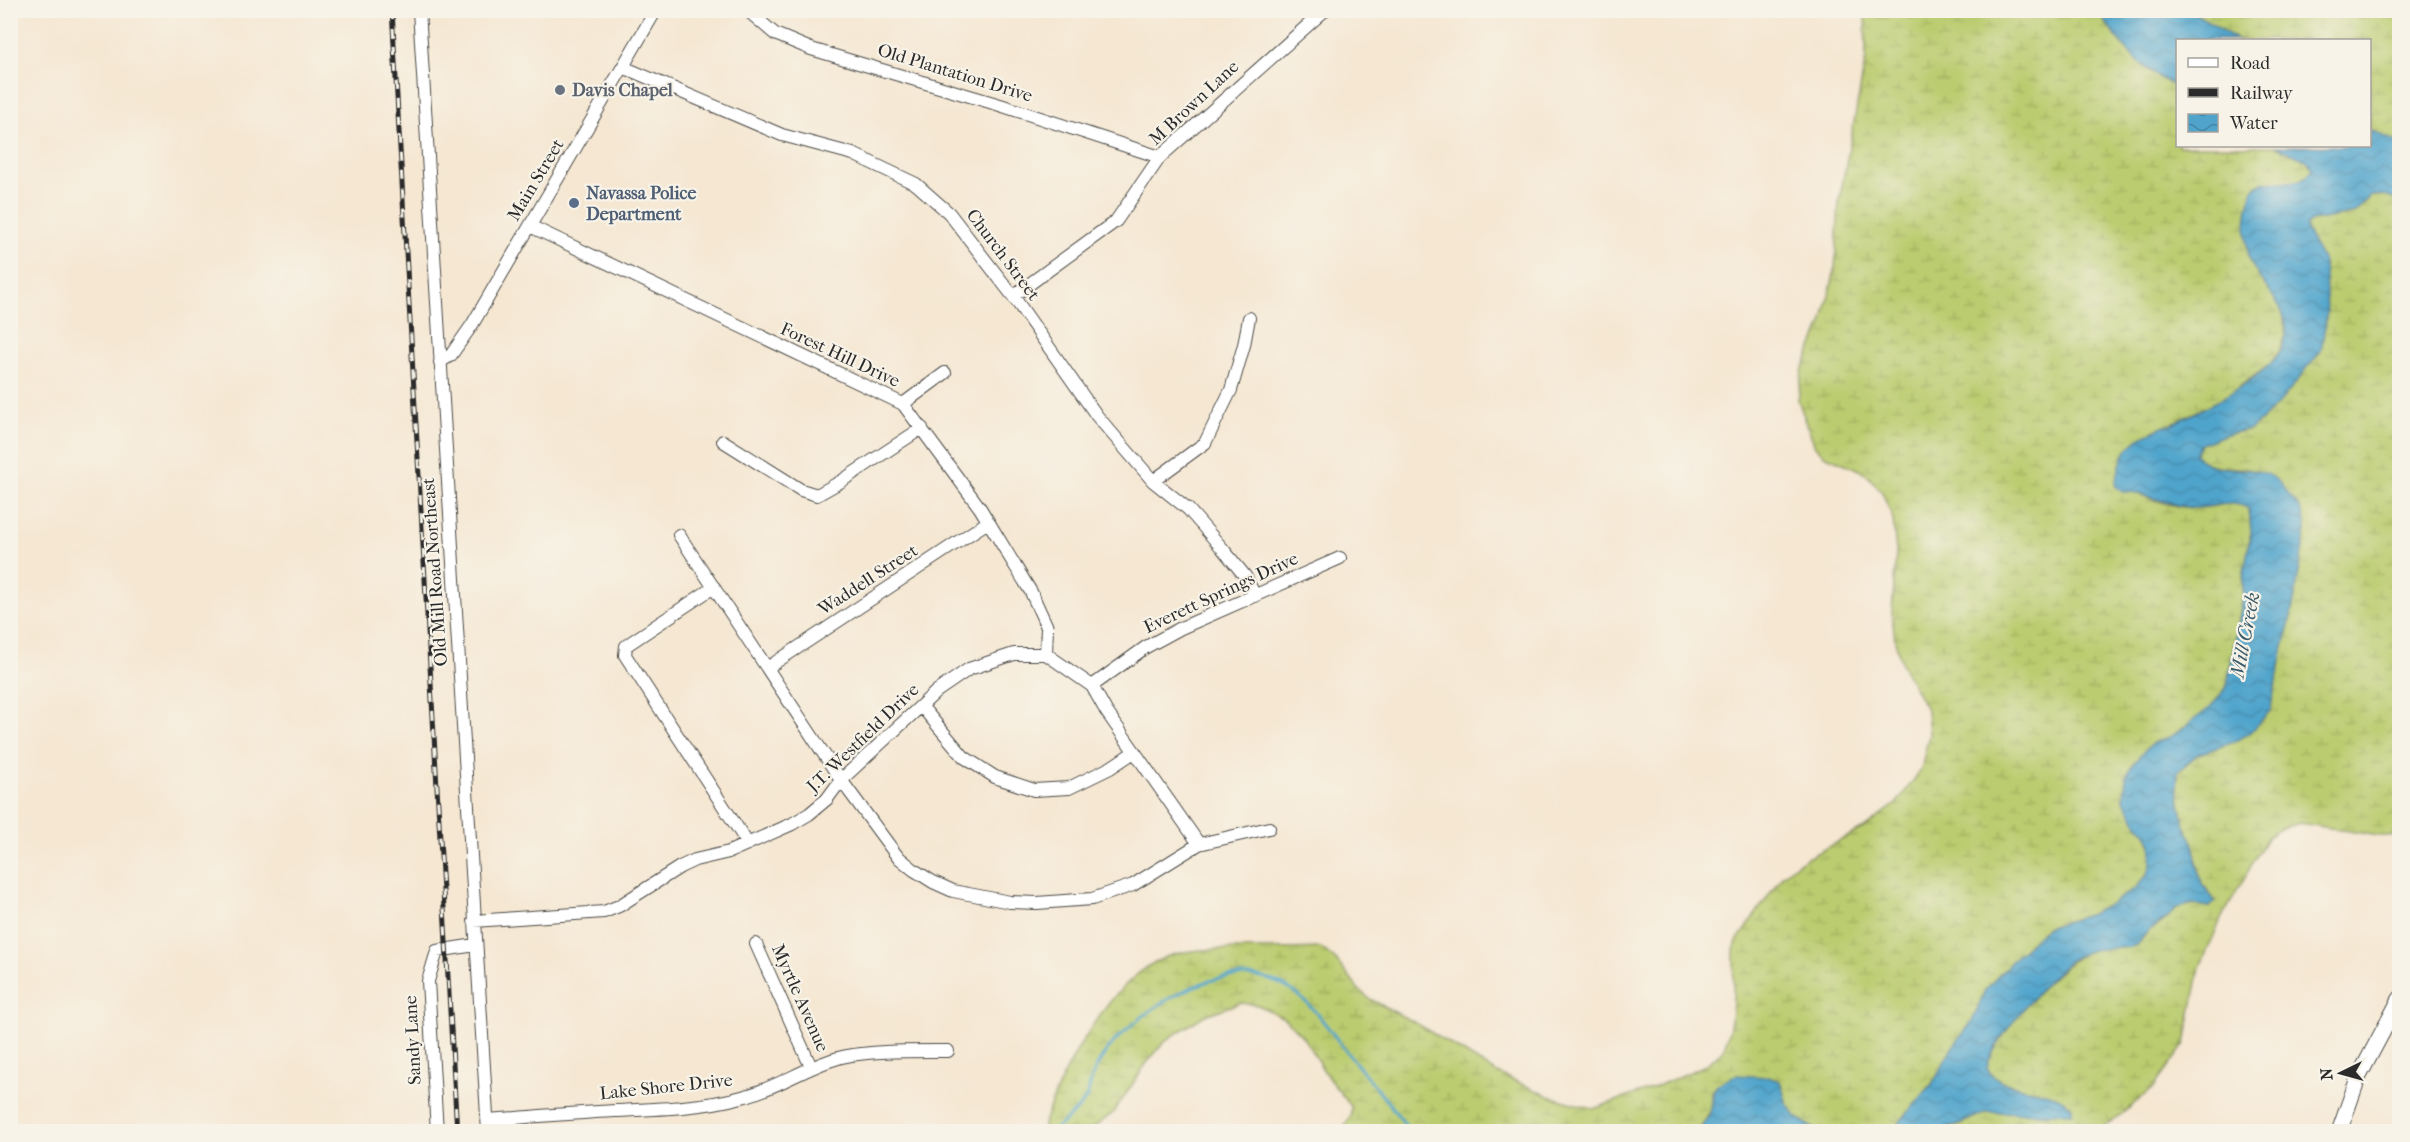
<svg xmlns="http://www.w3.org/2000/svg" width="2410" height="1142" viewBox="0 0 2410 1142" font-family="'IM FELL French Canon',serif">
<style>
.wetland{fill:url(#wetland-marsh);stroke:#737c4d;stroke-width:1.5}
.water{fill:url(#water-waves);stroke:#3e687c;stroke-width:1.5}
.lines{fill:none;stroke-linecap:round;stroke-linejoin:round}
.stream{stroke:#50a4cc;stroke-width:3}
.minor-casing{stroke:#494744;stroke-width:14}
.major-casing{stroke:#494744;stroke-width:17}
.minor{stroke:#fff;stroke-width:12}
.major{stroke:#fff;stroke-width:15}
.rail-casing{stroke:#2b2b2b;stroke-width:5}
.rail{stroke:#f7f3e8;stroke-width:3;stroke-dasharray:9;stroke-linecap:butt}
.worship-dot{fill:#6b7280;stroke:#f7f3e8;stroke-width:2}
.service-dot{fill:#5c6f8a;stroke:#f7f3e8;stroke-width:2}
.labels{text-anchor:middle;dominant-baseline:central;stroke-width:4.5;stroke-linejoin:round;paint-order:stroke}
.street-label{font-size:18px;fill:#2b2b2b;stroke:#f7f3e8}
.worship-label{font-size:18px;font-weight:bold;fill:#5b616d;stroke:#f7f3e8;text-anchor:start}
.service-label{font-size:18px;font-weight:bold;fill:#4e5e75;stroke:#f7f3e8;text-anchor:start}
.water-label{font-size:20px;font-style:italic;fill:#3a5b6b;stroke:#f7f3e8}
</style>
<defs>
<pattern id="wetland-marsh" width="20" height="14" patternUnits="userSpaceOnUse" patternTransform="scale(1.5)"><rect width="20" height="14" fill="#bbcc6f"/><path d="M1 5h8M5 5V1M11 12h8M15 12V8" fill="none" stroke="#a1af60"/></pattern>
<pattern id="water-waves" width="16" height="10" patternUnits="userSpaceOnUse" patternTransform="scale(1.5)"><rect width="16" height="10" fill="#50a4cc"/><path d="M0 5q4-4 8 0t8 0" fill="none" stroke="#4386a6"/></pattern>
</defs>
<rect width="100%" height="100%" fill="#f7f3e8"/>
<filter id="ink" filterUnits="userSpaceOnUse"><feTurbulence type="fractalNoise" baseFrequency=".0167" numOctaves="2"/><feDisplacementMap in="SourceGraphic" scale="12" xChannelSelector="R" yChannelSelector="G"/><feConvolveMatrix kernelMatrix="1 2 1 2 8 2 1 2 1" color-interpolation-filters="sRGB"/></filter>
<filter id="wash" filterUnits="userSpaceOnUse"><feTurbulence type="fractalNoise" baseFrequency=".008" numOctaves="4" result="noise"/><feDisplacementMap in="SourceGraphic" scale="24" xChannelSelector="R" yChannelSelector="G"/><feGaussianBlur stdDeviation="1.35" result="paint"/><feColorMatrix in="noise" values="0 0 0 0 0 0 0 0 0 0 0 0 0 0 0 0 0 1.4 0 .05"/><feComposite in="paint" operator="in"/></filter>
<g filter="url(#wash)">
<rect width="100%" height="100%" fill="#f5e7d2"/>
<path class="wetland" d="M1865 11H2096C2112 30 2126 51 2145 68 2155 76 2167 82 2177 88L2178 146H2275L2308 161 2312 169C2300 193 2275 173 2253 189L2254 267 2275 296 2283 312 2286 336 2278 354 2269 365 2225 397 2184 418 2153 431 2130 491C2151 499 2171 507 2194 508 2214 509 2230 498 2249 509L2251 532 2243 578V597L2227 686 2212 707 2172 736 2153 743 2138 824 2148 835 2152 846V863L2148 874 2136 888 2114 902 2091 914 2046 928 1985 990 1972 1022 1952 1048 1932 1084 1892 1131H1817L1797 1118 1787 1105 1780 1081 1712 1090 1709 1114 1699 1131H1342L1351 1115V1106L1329 1079 1303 1037 1284 1018 1258 1005 1240 1003 1205 1015 1166 1040 1146 1064 1113 1113 1089 1131 1041 1132C1059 1075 1108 980 1166 957 1189 948 1215 950 1239 949 1266 949 1294 949 1321 948L1336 960 1359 990 1370 999 1419 1025 1495 1072 1549 1096 1593 1109 1653 1088 1706 1065 1724 1049 1730 1027 1733 1003 1734 950 1737 941 1782 876 1798 863 1864 828 1896 804 1921 770 1929 734 1927 711 1902 665 1895 641 1892 614 1896 552 1893 519 1882 492 1867 475 1860 470 1824 455 1815 446 1798 400 1802 371 1822 324 1835 270 1839 202 1866 58Z
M2191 11H2399V143L2370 130V40H2238Z
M2383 195 2399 201V836H2379L2300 823 2278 829 2267 838 2222 917 2200 967 2185 1044 2154 1087 2122 1114 2097 1131 1942 1132 1987 1112H2025L2046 1114 2070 1104C2044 1091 2005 1093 1987 1069 1988 1041 2064 958 2091 950 2104 946 2123 952 2136 944 2141 942 2145 934 2149 931 2153 926 2160 925 2164 921 2168 919 2170 914 2174 911 2183 903 2197 905 2209 907V891L2202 884 2192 840 2184 823 2177 788 2178 771 2198 754 2234 742 2280 668 2286 630 2294 602 2306 529 2249 469C2231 467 2207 469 2195 455L2201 444 2227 434 2251 429 2280 402 2322 259 2306 230V225L2311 221 2355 213 2371 196Z"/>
<path class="water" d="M2096 11H2191L2238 40H2178L2177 88C2160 77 2142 67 2128 51 2117 39 2108 23 2096 11Z
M2370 130 2399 143V201L2383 195 2371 196 2355 213 2311 221 2306 225V230L2322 259 2325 272 2327 312 2321 351 2280 402 2251 429 2227 434 2201 444 2195 454C2212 477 2252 462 2274 478 2280 482 2285 490 2290 496 2299 506 2305 515 2306 529L2294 602 2270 711 2252 731 2234 742 2198 754 2178 771 2177 788 2184 823 2192 840 2202 884 2215 901 2209 907 2192 904 2176 909 2164 921 2150 929 2136 945 2131 947C2113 949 2094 947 2077 956 2056 967 1988 1045 1987 1069 2007 1096 2050 1084 2072 1107V1113L1987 1112 1942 1131H1892L1932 1084 1952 1048 1972 1022 1985 990 2019 953 2046 928 2091 914 2114 902 2136 888 2148 874 2151 863 2152 845 2148 835 2138 824 2127 807 2124 799 2126 777 2131 766 2144 751 2153 743 2172 736 2211 707 2227 686 2243 597V578L2251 532 2249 509C2230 498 2214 508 2195 508 2170 507 2142 490 2122 492L2116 487 2115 483C2118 474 2120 461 2125 453 2138 433 2163 428 2183 419 2209 406 2260 379 2277 356 2303 320 2268 295 2253 267 2243 247 2245 216 2251 195 2259 167 2299 196 2312 169L2308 161 2275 146H2370Z
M1736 1075 1768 1077 1780 1081 1787 1104 1797 1118 1817 1131H1699C1702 1126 1707 1120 1709 1115 1719 1089 1702 1090 1736 1075Z"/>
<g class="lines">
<path class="stream" d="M1052 1132C1064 1121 1080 1110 1087 1096 1089 1090 1090 1084 1092 1078 1095 1067 1105 1052 1113 1043 1153 1001 1228 954 1286 987 1310 1000 1329 1029 1345 1050 1367 1077 1390 1104 1411 1132"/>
</g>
</g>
<g filter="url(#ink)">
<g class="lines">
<defs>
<path id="minor" d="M419 10 488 1132
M747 10 775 34 811 49 1000 105 1160 157
M623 67 782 135 853 154 916 184 949 213 1013 296 1097 416 1153 481 1188 509 1222 548 1245 576 1255 596
M530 226 903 404 980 508 1031 592 1047 627 1046 654
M1013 296 1116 221 1160 157 1325 10
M440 362 451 355 472 325 656 10
M903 404 945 373
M723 441 801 490 817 495 840 482 922 428
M1153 481 1205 443 1231 390 1244 345 1249 318
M679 535 841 780 897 856 914 870 933 882 953 891 1010 902 1037 903 1092 899 1133 885 1199 844 1269 828
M714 587 630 643 626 646 625 655 748 844
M767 668 988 522
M1092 686 1146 647 1181 628 1340 558
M922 707 964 757 995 777 1034 790 1069 788 1110 768 1134 752
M474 921 604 912 619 906 680 867 695 860 729 852 792 824 809 814 827 799 841 780 937 691 969 669 1014 654H1046L1092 686 1106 711 1199 844
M756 944 811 1067
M488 1120C530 1117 573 1113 615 1111 657 1109 701 1108 742 1097 775 1089 802 1069 835 1059 862 1050 918 1051 948 1051
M437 1132 428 981 437 951 475 945"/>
<path id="major" d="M2339 1132 2358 1078 2400 999"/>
</defs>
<use href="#minor" class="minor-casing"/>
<use href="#major" class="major-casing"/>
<use href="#minor" class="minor"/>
<use href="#major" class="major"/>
<defs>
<path id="rail" d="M392 10 457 1132"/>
</defs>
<use href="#rail" class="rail-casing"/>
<use href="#rail" class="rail"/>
</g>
</g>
<circle class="worship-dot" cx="560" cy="90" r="6"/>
<circle class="service-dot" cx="574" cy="203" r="6"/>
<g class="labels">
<g class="street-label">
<text transform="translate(955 73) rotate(17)">Old Plantation Drive</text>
<text transform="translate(1194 103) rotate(-43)">M Brown Lane</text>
<text transform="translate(536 180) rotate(-59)">Main Street</text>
<text transform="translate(1003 255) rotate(53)">Church Street</text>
<text transform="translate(840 355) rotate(25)">Forest Hill Drive</text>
<text transform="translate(435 572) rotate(-94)">Old Mill Road Northeast</text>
<text transform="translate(868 580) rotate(-33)">Waddell Street</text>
<text transform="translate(1221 593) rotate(-25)">Everett Springs Drive</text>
<text transform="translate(863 738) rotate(-44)">J.T. Westfield Drive</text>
<text transform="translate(800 998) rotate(66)">Myrtle Avenue</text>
<text transform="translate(413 1040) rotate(-93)">Sandy Lane</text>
<text transform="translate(666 1087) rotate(-6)">Lake Shore Drive</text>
</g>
<g class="worship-label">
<text x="572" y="90">Davis Chapel</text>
</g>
<g class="service-label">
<text x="586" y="193">Navassa Police<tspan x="586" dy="21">Department</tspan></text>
</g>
<g class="water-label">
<text transform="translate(2245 635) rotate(-79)">Mill Creek</text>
</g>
</g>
<rect width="2410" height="1142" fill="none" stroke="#f7f3e8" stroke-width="36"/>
<rect x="2176" y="39" width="195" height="108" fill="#f7f3e8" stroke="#a5a39c" stroke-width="1.5"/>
<rect x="2188" y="58" width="30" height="9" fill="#ffffff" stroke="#a5a39c" stroke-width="1.5"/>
<text x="2230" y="69" font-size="18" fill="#2b2b2b">Road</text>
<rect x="2188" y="88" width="30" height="9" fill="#2b2b2b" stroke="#a5a39c" stroke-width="1.5"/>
<text x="2230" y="99" font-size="18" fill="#2b2b2b">Railway</text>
<rect x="2188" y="114" width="30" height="18" fill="url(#water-waves)" stroke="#a5a39c" stroke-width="1.5"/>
<text x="2230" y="129" font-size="18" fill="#2b2b2b">Water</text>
<g transform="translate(2341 1073) rotate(265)" stroke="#f7f3e8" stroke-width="4.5" paint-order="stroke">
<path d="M0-4.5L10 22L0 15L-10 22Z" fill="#2b2b2b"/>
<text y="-9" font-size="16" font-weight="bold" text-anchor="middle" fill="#2b2b2b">N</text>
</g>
</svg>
